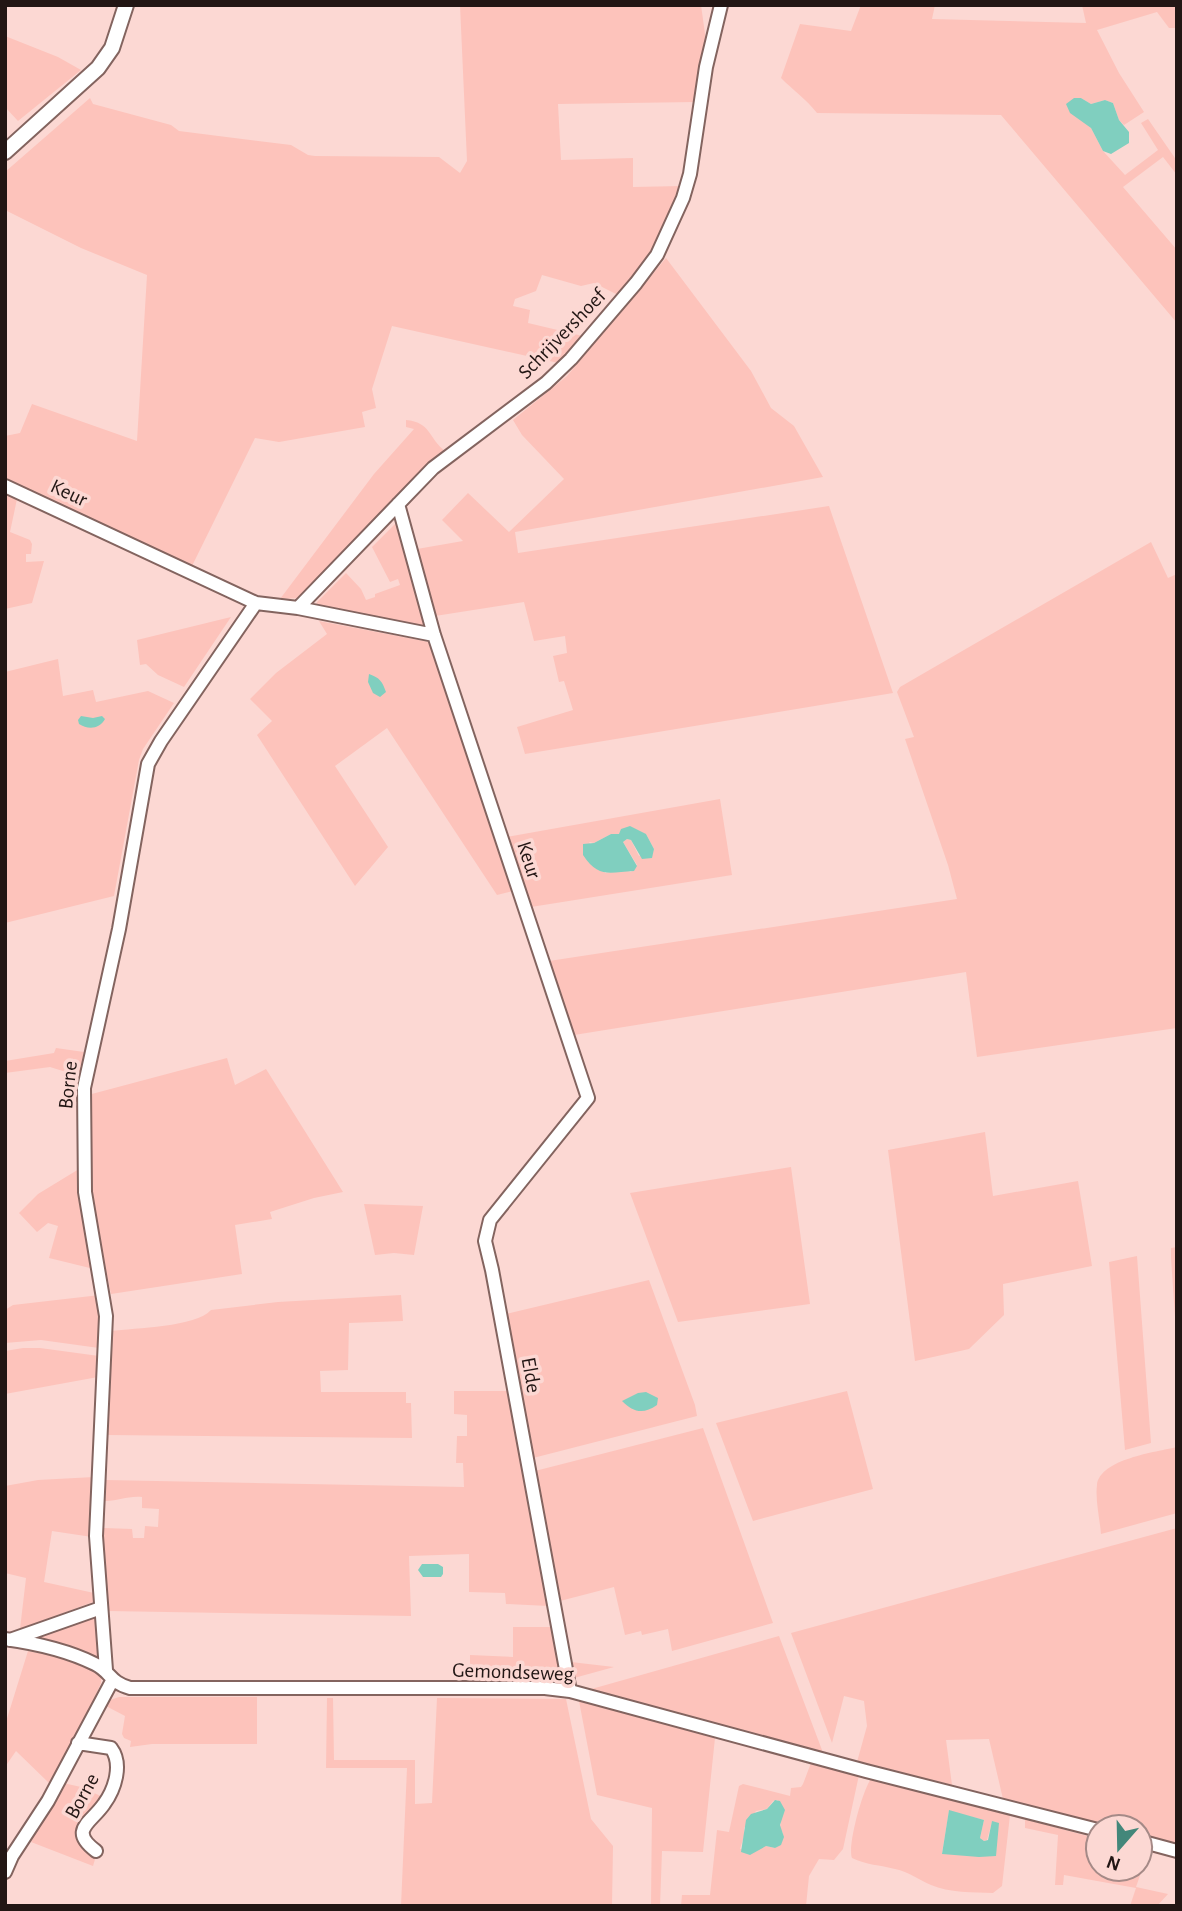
<svg xmlns="http://www.w3.org/2000/svg" width="1182" height="1911" viewBox="0 0 1182 1911" font-family="'Alegreya Sans',sans-serif">
<style>
.green{fill:#fdc3bb;fill-rule:evenodd}
.water{fill:#80cfbf}
.lines{fill:none;stroke-linecap:round;stroke-linejoin:round}
.minor-casing{stroke:#83645f;stroke-width:16}
.major-casing{stroke:#83645f;stroke-width:18}
.minor{stroke:#fff;stroke-width:12}
.major{stroke:#fff;stroke-width:14}
.labels{text-anchor:middle;dominant-baseline:central;stroke-width:7;stroke-linejoin:round;paint-order:stroke}
.street-label{font-size:21px;fill:#221614;stroke:#fcd8d3}
</style>
<rect width="100%" height="100%" fill="#fcd8d3"/>
<path class="green" d="M460 5H701L706 41 696 102 558 104 561 160 633 158V187L682 186 662 237 620 296 594 283 581 286 542 275 536 291 515 299 513 306 530 310 528 323 587 337 563 364 392 326 372 389 376 408 362 412 365 427 279 442 255 438 192 566 5 482V436L20 433 32 404 137 441 147 275 81 248 5 210V172L90 98 93 104 171 125 179 131 291 145 308 155 315 156 439 157 460 173 467 161Z
M861 5H935L932 19 1086 23 1082 5H1177V28H1169L1157 12 1097 30 1119 73 1144 112 1124 125 1119 120 1113 103 1105 100 1091 104 1081 98 1083 120 1091 128 1103 151 1125 175 1158 150 1141 123 1148 119 1177 161V175L1163 157 1123 187 1177 250V323L1001 115 817 113C806 99 793 90 781 78L800 24 851 31Z
M5 36 58 57 81 70 18 121 5 107Z
M666 258 751 371 771 408 794 426 823 477 515 532 518 553 829 506 893 693 525 754 517 727 573 710 564 681 559 682 553 656 567 653 565 636 534 641 524 602 435 616 417 549 463 541 442 520 468 493 509 532 564 479 522 435 513 420 567 376Z
M406 420C431 422 428 438 446 452L303 598 280 599 374 474 414 429 406 427Z
M5 494 17 499 10 532 30 540 32 544 31 554H26V562L44 561 32 603 5 609Z
M396 523H398L427 630 314 611 317 602 346 573 361 589 366 600 375 597V594L400 585 398 579 390 582 372 547Z
M1151 542 1168 578 1177 574V1028L977 1057 966 972 574 1035 549 961 957 899 948 865 905 739 914 737 897 692 900 687Z
M231 617 184 687 158 675 146 664 140 665 137 640Z
M319 621 429 642 513 891 497 895 387 728 335 766 388 847 355 886 257 735 272 721 250 699 276 673 327 634Z
M58 659 63 696 93 690 96 702 148 691 174 703 143 749 139 760 114 896 5 923V672Z
M720 799 732 875 531 907 507 837ZM611 834H646L654 849 639 856 631 840 627 839 623 842 637 865 631 872 624 870 605 873 589 842 594 843Z
M56 1048 84 1052 79 1076 50 1067 5 1073V1061L54 1053Z
M227 1058 235 1085 266 1069 343 1192 314 1198 270 1212 272 1219 235 1225 242 1274 111 1294 94 1212 88 1095Z
M985 1132 993 1196 1078 1181 1092 1266 1003 1284 1004 1315 969 1349 915 1361 888 1150Z
M791 1167 810 1304 678 1322 630 1193Z
M79 1169 94 1269 49 1258 58 1226 48 1223 37 1232 19 1213 38 1194Z
M364 1204 423 1206 414 1255 394 1253 375 1255Z
M1177 1247V1346L1171 1258V1248Z
M1137 1256 1151 1443 1125 1450 1109 1262Z
M649 1280 695 1405 697 1416 533 1458 506 1314Z
M100 1295 99 1348 41 1340 5 1343V1310L13 1305Z
M401 1295 403 1321 349 1323 348 1370 320 1371 321 1392H406V1403H411L412 1438 107 1435 111 1331C135 1328 196 1327 211 1310L278 1302Z
M23 1348H40L99 1356 98 1377 5 1394V1351Z
M454 1391H507L548 1606 506 1604 505 1593 469 1592V1554L409 1556 411 1616 107 1611 103 1560 104 1528 132 1529 133 1538H144L145 1526 158 1527 159 1509 142 1508V1497C126 1496 120 1501 105 1501L106 1480 464 1487 463 1463H456L457 1436H467V1415L454 1414Z
M847 1391 873 1489 753 1521 716 1423Z
M703 1428 773 1623 672 1651 668 1629 642 1635 641 1631 625 1635 614 1587 560 1601 535 1471Z
M1177 1447V1513L1101 1534C1100 1520 1095 1499 1097 1485 1100 1459 1156 1452 1177 1447Z
M94 1477 92 1537 52 1531 44 1582 94 1593 93 1602 20 1629 26 1578 5 1573V1486L38 1480Z
M1177 1528V1845L1140 1835V1827H1108L1003 1799 989 1739 946 1740 952 1785 857 1762 867 1726 864 1701 844 1696 832 1743 791 1633Z
M94 1615 100 1651 99 1660 31 1637Z
M513 1627H551L561 1678H470V1655L513 1657Z
M779 1636 822 1750 821 1752 588 1690Z
M28 1651C51 1656 84 1658 101 1676V1683L82 1726 50 1784 16 1751 5 1767V1725Z
M571 1662 614 1667 574 1678Z
M119 1697H257V1744H152L130 1747 131 1741 124 1738 122 1734 125 1716 106 1706 110 1700Z
M327 1698H333L334 1760H415V1804L432 1803 437 1698 566 1699 591 1819 613 1846 612 1906H401L407 1768H326Z
M579 1701 715 1738 703 1852 662 1851 660 1906H644L651 1905 652 1808 597 1795Z
M811 1763 859 1775 843 1849 834 1860 819 1859 809 1876 806 1906H681L682 1895H710L717 1830 729 1832 739 1786 743 1784 790 1796 791 1788 801 1787 803 1784ZM778 1800 781 1820 780 1829 783 1833 775 1848 766 1846 740 1849 744 1836V1828L756 1811 767 1809 773 1801Z
M871 1779 1010 1815 1002 1886 993 1893C973 1892 949 1893 931 1885 919 1880 909 1872 895 1869 880 1865 866 1865 852 1858 847 1846 863 1789 871 1779ZM949 1811 984 1820 980 1838 984 1841 987 1840 992 1822 995 1856 942 1853Z
M63 1783 81 1787 105 1798 83 1820 96 1856 93 1866 31 1842Z
M1025 1819 1098 1839V1869H1140V1850L1148 1852 1136 1887 1168 1894 1157 1906H1130L1136 1888 1064 1875 1063 1885H1055L1058 1835 1025 1828Z"/>
<path class="water" d="M1074 98H1081L1091 104 1105 100 1113 103 1119 120 1129 132V143L1111 154 1103 151 1091 128 1070 113 1066 104Z
M369 674C380 678 382 681 386 692L380 697 373 693 368 682Z
M81 716 93 718 102 716 105 719C100 729 88 730 79 724L78 720Z
M630 826 646 834 654 849 652 858 642 859 631 840 627 839 623 842 637 866 634 871C610 872 599 879 583 855V844L594 843 611 834H619L621 829Z
M646 1392 658 1398 657 1405C643 1415 633 1412 622 1401L638 1393Z
M422 1564H438L443 1567V1574L441 1577H423L418 1570Z
M775 1800 780 1801 785 1810 780 1825 784 1837 781 1845 775 1848 766 1846 750 1855 741 1852 746 1820 751 1814 767 1809Z
M949 1810 984 1820 980 1838 984 1841 988 1840 992 1821 999 1823 996 1856 979 1857 942 1854Z"/>
<g class="lines">
<defs>
<path id="minor" d="M5 486 256 603 298 608 434 635
M398 504 434 635 588 1098 490 1220 485 1241 492 1270 570 1691
M298 608 433 468 546 383 571 359 636 283 657 255 683 198 690 174 706 67 721 5
M5 1639C34 1643 69 1651 95 1664 111 1672 109 1682 130 1688H545L570 1691 866 1771 1098 1830
M10 1640 101 1608
M106 1670 96 1536 106 1316 85 1192 84 1088 119 929 148 764 161 741 256 603
M78 1743 111 1748C123 1764 115 1789 104 1804 91 1823 68 1830 96 1851
M1140 1841 1177 1851
M5 1872 12 1856 48 1801 112 1681"/>
<path id="major" d="M5 152 98 68 112 48 126 5"/>
</defs>
<use href="#minor" class="minor-casing"/>
<use href="#major" class="major-casing"/>
<use href="#minor" class="minor"/>
<use href="#major" class="major"/>
</g>
<g class="labels">
<g class="street-label">
<text transform="translate(562 334) rotate(-46)">Schrijvershoef</text>
<text transform="translate(69 493) rotate(25)">Keur</text>
<text transform="translate(529 860) rotate(72)">Keur</text>
<text transform="translate(68 1085) rotate(-84)">Borne</text>
<text transform="translate(531 1375) rotate(80)">Elde</text>
<text transform="translate(513 1672) rotate(2)">Gemondseweg</text>
<text transform="translate(82 1796) rotate(-61)">Borne</text>
</g>
</g>
<rect width="1182" height="1911" fill="none" stroke="#221614" stroke-width="14"/>
<g transform="translate(1119 1848) rotate(200)"><circle r="33" fill="#fcd8d3" stroke="#a58a87" stroke-width="2"/>
<path d="M0-5L12 26L0 18L-12 26Z" fill="#43877a"/>
<text y="-10" font-size="19" font-weight="bold" text-anchor="middle" fill="#221614">N</text>
</g>
</svg>
